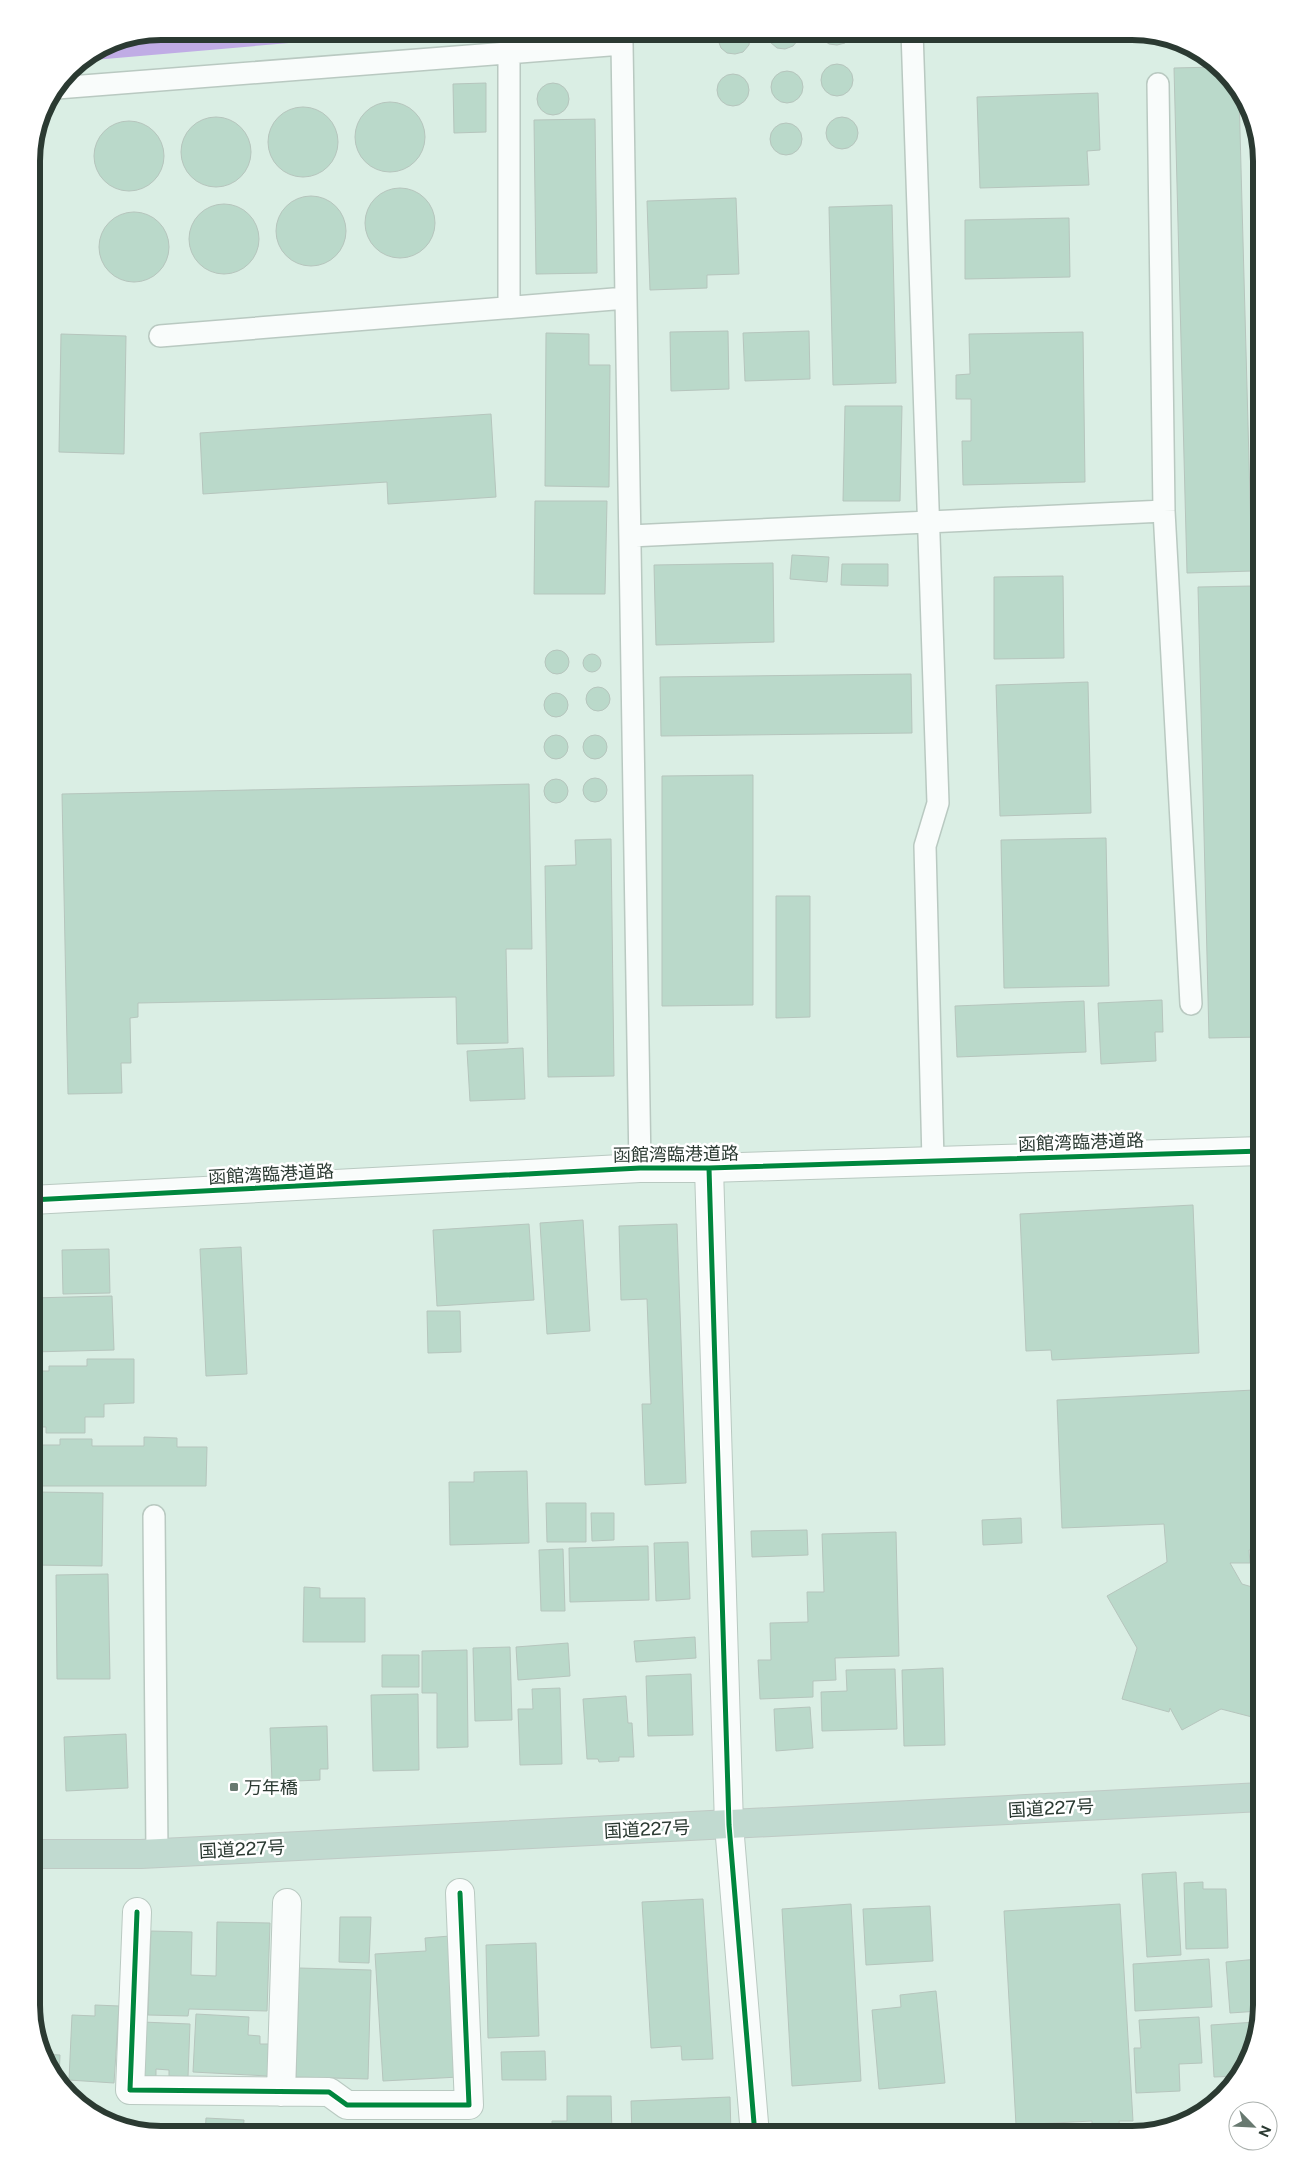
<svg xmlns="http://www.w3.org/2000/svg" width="1293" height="2166" viewBox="0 0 1293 2166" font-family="'Public Sans','Noto Sans JP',sans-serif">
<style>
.water{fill:#c0ace5}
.building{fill:#bad9ca;stroke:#b6c5bd}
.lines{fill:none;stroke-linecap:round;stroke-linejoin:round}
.lane-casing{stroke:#b9c9c1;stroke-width:24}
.street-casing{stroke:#b9c9c1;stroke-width:30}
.secondary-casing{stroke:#b9c9c1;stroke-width:30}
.highway-casing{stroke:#bfcac5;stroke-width:30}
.lane{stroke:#f9fcfb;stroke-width:21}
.street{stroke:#f9fcfb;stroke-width:28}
.secondary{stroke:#f9fcfb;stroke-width:28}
.highway{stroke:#c1dad0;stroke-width:28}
.cycleway-casing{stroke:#fff;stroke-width:8}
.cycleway{stroke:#00873e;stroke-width:5}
.poi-dot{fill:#687970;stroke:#fff;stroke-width:2}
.labels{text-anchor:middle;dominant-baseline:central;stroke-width:5;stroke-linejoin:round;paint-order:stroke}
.street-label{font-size:18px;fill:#2b3a32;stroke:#fff}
.poi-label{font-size:18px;fill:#2b3a32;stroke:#fff;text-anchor:start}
.rim{fill:none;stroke:#2b3a32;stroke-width:6}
</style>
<rect width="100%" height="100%" fill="#daeee4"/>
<path class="water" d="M161 31H428L82 61 112 41Z"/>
<path class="building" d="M719 31H748L750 37 749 45 743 52 735 54 727 53 721 48 718 40Z
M768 31H800V32L798 40 793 46 785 49 777 48 770 42Z
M820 31H851V36L845 43 837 45 829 44 822 39Z
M821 80a16 16 0 1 1 32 0a16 16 0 1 1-32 0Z
M1216 67 1239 94 1252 571 1187 573 1174 68Z
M771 87a16 16 0 1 1 32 0a16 16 0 1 1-32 0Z
M717 90a16 16 0 1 1 32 0a16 16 0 1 1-32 0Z
M537 99a16 16 0 1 1 32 0a16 16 0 1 1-32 0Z
M486 83V132L454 133 453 84Z
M1098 93 1100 150 1087 151 1089 185 980 188 977 97Z
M355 137a35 35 0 1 1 70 0a35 35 0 1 1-70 0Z
M268 142a35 35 0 1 1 70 0a35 35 0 1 1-70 0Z
M826 133a16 16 0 1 1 32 0a16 16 0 1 1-32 0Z
M181 152a35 35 0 1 1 70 0a35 35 0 1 1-70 0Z
M595 119 597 273 536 274 534 120Z
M94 156a35 35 0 1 1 70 0a35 35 0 1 1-70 0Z
M770 139a16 16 0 1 1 32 0a16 16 0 1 1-32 0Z
M35 139 31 355 32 153Z
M365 223a35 35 0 1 1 70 0a35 35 0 1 1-70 0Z
M276 231a35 35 0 1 1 70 0a35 35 0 1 1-70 0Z
M736 198 739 274 707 275V288L650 290 647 201Z
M189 239a35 35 0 1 1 70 0a35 35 0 1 1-70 0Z
M892 205 896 383 833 385 829 207Z
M99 247a35 35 0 1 1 70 0a35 35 0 1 1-70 0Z
M1069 218 1070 277 965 279V220Z
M728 331 729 389 671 391 670 332Z
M809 331 810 379 745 381 743 333Z
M1083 332 1085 482 963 485 962 441H971V399H956V375L970 374 969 334Z
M546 333 589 334V365H610L609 487 545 486Z
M61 334 126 336 124 454 59 452Z
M845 406H902L900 501H843Z
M491 414 496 497 388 504 387 482 203 494 200 433Z
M535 501H607L605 594H534Z
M792 555 829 557 827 582 790 579Z
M773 563 774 642 656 645 654 565Z
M842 564H888V586L841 585Z
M1063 576 1064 658 994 659V577Z
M1253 586 1262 931V1037L1209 1038 1198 587Z
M545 662a12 12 0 1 1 24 0a12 12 0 1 1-24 0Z
M583 663a9 9 0 1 1 18 0a9 9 0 1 1-18 0Z
M911 674 912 733 661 736 660 677Z
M1088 682 1091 813 1000 816 996 685Z
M586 699a12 12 0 1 1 24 0a12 12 0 1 1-24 0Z
M544 705a12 12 0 1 1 24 0a12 12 0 1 1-24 0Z
M544 747a12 12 0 1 1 24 0a12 12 0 1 1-24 0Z
M583 747a12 12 0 1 1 24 0a12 12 0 1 1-24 0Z
M753 775V1005L662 1006V776Z
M583 790a12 12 0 1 1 24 0a12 12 0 1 1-24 0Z
M544 791a12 12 0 1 1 24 0a12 12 0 1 1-24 0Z
M529 784 532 949H506L508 1043 457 1044 456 997 138 1003V1017L130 1018 131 1063H121L122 1093 68 1094 62 794Z
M1106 838 1109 986 1004 988 1001 840Z
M611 839 614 1076 548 1077 545 866 576 865 575 840Z
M776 896H810V1017L776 1018Z
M1162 1000 1163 1032H1155L1156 1061 1101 1064 1098 1003Z
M1084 1001 1086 1052 957 1057 955 1006Z
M523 1048 525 1099 470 1101 467 1051Z
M1193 1205 1199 1353 1052 1360 1051 1350 1026 1351 1020 1214Z
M583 1220 590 1331 547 1334 540 1223Z
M529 1224 534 1300 437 1306 433 1230Z
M677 1224 686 1483 645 1485 642 1404H651L647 1299 621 1300 619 1226Z
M241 1247 247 1374 206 1376 200 1249Z
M109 1249 110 1293 63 1294 62 1250Z
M112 1296 114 1350 31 1352V1298Z
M427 1311H460L461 1352 428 1353Z
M87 1359H134V1403L104 1404V1417H85V1433H46V1427H34V1371H49V1366H87Z
M1254 1390 1261 1550H1249L1250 1563H1230L1242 1584 1262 1590V1685L1252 1717 1221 1709 1182 1730 1170 1708 1169 1712 1122 1699 1137 1648 1107 1596 1167 1562 1164 1524 1062 1528 1057 1400Z
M144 1437 177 1438V1447H207L206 1486H36V1445H60V1439H92V1446H144Z
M527 1471 529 1543 450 1545 449 1482H474V1472Z
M36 1492 103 1493 102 1566 34 1565Z
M546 1503H586V1542H547Z
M591 1513H614V1540L592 1541Z
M1021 1518 1022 1543 983 1545 982 1520Z
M807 1530 808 1555 752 1557 751 1531Z
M896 1532 899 1656 835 1658 836 1680 813 1681V1697L760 1699 758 1660H771L770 1623 808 1622 807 1592H824L822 1534Z
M688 1542 690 1599 656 1601 654 1543Z
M648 1546 649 1600 570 1602 569 1548Z
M563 1549 565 1611H541L539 1550Z
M108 1574 110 1679H57L56 1575Z
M304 1587 320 1588V1598H365V1642H303Z
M695 1637 696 1658 636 1662 634 1641Z
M568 1643 570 1676 518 1680 516 1647Z
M510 1647 512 1720 475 1721 473 1648Z
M467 1650 468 1747 437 1748V1693H422V1651Z
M382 1655H419V1687H382Z
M943 1668 945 1745 904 1746 902 1670Z
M895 1669 897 1729 822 1731 821 1692 847 1691 846 1670Z
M691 1674 693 1735 648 1736 646 1676Z
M560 1688 562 1764 520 1765 518 1709H533L532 1689Z
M418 1694 419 1770 373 1771 371 1695Z
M626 1696 628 1723H632L634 1757H619V1761L599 1762 598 1759H587L583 1699Z
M810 1707 813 1748 776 1751 774 1709Z
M327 1726 328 1769H320V1780L272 1782 270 1728Z
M126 1734 128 1788 66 1791 64 1737Z
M1176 1872 1181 1955 1147 1957 1142 1874Z
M1203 1882V1889H1226L1228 1948 1186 1949 1184 1883Z
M703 1899 713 2059 682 2060 681 2046 651 2048 642 1902Z
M851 1904 861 2081 792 2086 782 1909Z
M1120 1904 1133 2121H1119L1120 2128 1092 2130V2121L1016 2125 1004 1911Z
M930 1906 933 1961 866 1965 863 1909Z
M340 1917H371L369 1963 339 1962Z
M217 1922 270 1923 267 2011 189 2009 188 2016 148 2015 151 1931 192 1932 191 1975 216 1976Z
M450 1936 459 2077 383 2081 375 1954 426 1951 425 1938Z
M536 1943 539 2036 488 2038 486 1945Z
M1209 1959 1212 2007 1135 2011 1133 1964Z
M1258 1959 1260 2011 1230 2013 1226 1962Z
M299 1968 371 1970 368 2079 296 2077Z
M936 1991 945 2083 879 2089 872 2010 901 2007 900 1995Z
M95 2005 119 2006 114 2083 69 2080 72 2015 95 2016Z
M196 2014 249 2017 248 2035 260 2036V2044H270L268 2076 193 2072Z
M1199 2017 1202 2063 1179 2064 1180 2091 1136 2093 1134 2048H1141L1139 2020Z
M142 2022 190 2024 188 2077 169 2076V2070L156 2069V2077L140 2076Z
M1256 2022 1240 2076 1214 2077 1211 2025Z
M545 2051 546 2080H502L501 2052Z
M43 2054 60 2055 59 2078 45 2062Z
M567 2096H611L612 2135H552V2121H567Z
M730 2097 731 2135H632L631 2101Z
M206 2118 244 2120 243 2135 205 2134Z
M421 2127 462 2129V2135H420Z
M277 2128 318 2130 317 2135H277Z
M1072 2129V2135H1056V2130Z
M465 2130H495V2135H465Z
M508 2130H549V2135H508Z"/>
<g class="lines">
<defs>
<path id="lane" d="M912 31 938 803 925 846 933 1161
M509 53V307
M1158 84 1164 511 1191 1004
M57 88 622 44 626 298
M160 336 626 298 640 1168
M630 536 1164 511
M154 1516 157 1853"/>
<path id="street" d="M709 1168 729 1825 755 2135
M137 1912 130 2090 329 2092 347 2105H469L460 1893
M281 2092 287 1903"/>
<path id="secondary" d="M31 1200 640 1168H709L1262 1151"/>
<path id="highway" d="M31 1854H141L1262 1797"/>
</defs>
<use href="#lane" class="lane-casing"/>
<use href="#street" class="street-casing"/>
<use href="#secondary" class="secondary-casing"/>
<use href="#highway" class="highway-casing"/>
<use href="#lane" class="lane"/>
<use href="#street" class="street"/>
<use href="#secondary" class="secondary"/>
<use href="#highway" class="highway"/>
<defs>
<path id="cycleway" d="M709 1168 729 1825 755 2135
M31 1200 640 1168H709L1262 1151
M137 1912 130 2090 329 2092 347 2105H469L460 1893"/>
</defs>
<use href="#cycleway" class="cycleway-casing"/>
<use href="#cycleway" class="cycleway"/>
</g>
<rect class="poi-dot" x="229" y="1782" width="10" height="10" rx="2.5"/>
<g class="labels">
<g class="street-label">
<text transform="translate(1081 1142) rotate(-2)">函館湾臨港道路</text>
<text transform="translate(676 1154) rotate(-1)">函館湾臨港道路</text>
<text transform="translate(271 1174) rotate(-3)">函館湾臨港道路</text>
<text transform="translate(1051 1808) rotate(-3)">国道227号</text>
<text transform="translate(647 1829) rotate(-3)">国道227号</text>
<text transform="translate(242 1849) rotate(-3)">国道227号</text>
</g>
<g class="poi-label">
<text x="244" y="1787">万年橋</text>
</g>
</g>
<path d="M0 0H1293V2166H0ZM161 40H1132A121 121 0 0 1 1253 161V2005A121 121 0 0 1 1132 2126H161A121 121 0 0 1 40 2005V161A121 121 0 0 1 161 40Z" fill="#fff" fill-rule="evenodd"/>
<path class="rim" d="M161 40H1132A121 121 0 0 1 1253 161V2005A121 121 0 0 1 1132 2126H161A121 121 0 0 1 40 2005V161A121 121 0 0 1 161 40Z"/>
<g transform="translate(1253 2126) rotate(114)"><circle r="24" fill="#ffffff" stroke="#aab0ad"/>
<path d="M0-4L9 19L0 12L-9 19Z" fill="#687970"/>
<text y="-8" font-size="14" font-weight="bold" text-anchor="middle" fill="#2b3a32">N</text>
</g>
</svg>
